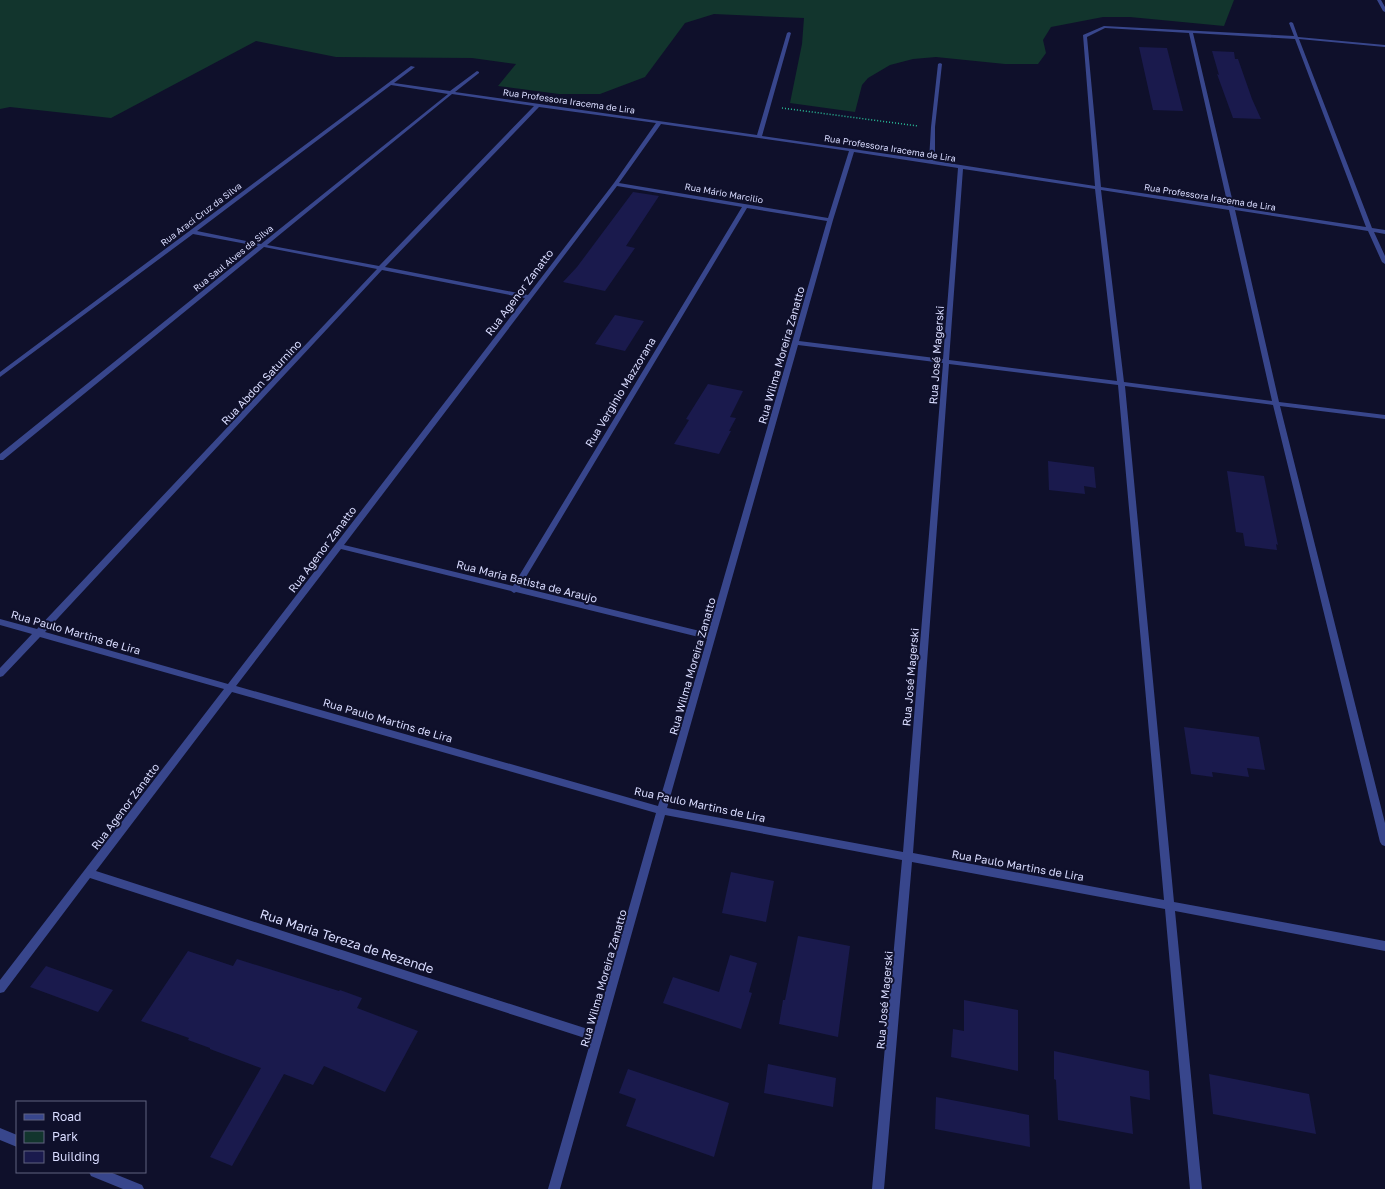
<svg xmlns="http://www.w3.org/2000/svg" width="1385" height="1189" viewBox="0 0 1385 1189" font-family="'Golos Text',sans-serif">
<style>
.green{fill:#12352d}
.building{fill:#1a1a4d}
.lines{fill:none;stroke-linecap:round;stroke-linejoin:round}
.path{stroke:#2ac29b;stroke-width:1.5;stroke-dasharray:1 2;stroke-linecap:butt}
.minor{fill:#38468c;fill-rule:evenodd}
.labels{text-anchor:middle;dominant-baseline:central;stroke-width:4;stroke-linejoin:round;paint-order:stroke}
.far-street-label{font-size:9px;fill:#d9dcff;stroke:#0f102b}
.street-label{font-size:11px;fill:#d9dcff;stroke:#0f102b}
.near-street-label{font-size:13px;fill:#d9dcff;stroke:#0f102b}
</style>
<rect width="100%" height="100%" fill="#0f102b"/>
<path class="green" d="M0 0H1234L1224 26 1130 17H1103L1051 27 1043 40 1046 53 1038 64H1005L936 57 913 59 890 65 868 78 862 85 855 112 790 103 802 44 804 18 714 14 685 23 645 77 600 94H559L498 86 516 64 472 58 336 57 256 41 111 118 10 107 0 109Z"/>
<path class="building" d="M1139 47 1167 48 1183 111 1153 110Z
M1212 51 1234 52 1235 59H1238L1252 99 1261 119 1233 118 1217 74 1219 75Z
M633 192 659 196 626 246 635 248 605 291 563 282 577 267Z
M615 315 644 321 625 351 595 344Z
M708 384 743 391 730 417 736 418 729 431H731L719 454 674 444 689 420 686 419Z
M1048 461 1094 467 1096 488 1084 486 1085 494 1049 490Z
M1227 471 1264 476 1278 545 1276 544 1277 550 1245 546 1243 533 1236 532Z
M1184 727 1259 737 1265 770 1247 768 1249 777 1212 772 1213 777 1191 774Z
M731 872 774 881 766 922 722 913Z
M798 936 850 946 838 1037 779 1024 783 1000H785Z
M188 951 233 966 237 959 339 991 340 990 362 998 357 1008 418 1031 385 1092 324 1066 313 1085 284 1074 232 1166 210 1157 261 1068 210 1049V1048L188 1040 189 1038 141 1021Z
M730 955 757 963 749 992 752 993 741 1029 663 1003 673 977 719 992Z
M46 966 113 990 98 1012 30 987Z
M964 1000 1018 1010V1071L951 1057 953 1029 964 1031Z
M1054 1051 1149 1071 1150 1100 1130 1096 1133 1134 1058 1120 1056 1080 1054 1079Z
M768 1064 836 1078 833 1107 764 1093Z
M628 1069 729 1103 714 1157 626 1126 636 1099 619 1093Z
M1209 1074 1309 1094 1316 1134 1213 1114Z
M936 1097 1029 1115 1030 1147 935 1129Z"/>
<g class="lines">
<path class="path" d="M782 108 918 126"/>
<path class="minor" d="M1377 0H1381L1385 7V12L1383 11Z
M1291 22 1293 23 1298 37 1385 45V47L1299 39 1372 228 1385 230V234L1374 232 1385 256V264L1382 262 1368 231 1235 210 1279 402 1385 415V419L1280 406 1385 823V846L1382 845 1380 842 1273 405 1125 386 1174 902 1385 941V951L1175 911 1202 1189H1190L1165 909 912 862 884 1189H872L902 860 665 815 560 1189H548L591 1040 90 878 4 992 0 993V980L224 689 40 637 3 676 0 677V668L32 634 0 625V619L37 629 377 269 264 247 3 460H0V454L258 246 193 234 0 377V372L411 66 415 67 394 83 450 91 477 71 479 72V73L455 92 757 135 787 33 789 32 791 33 762 136 929 160 931 127 938 64 940 63 942 64 935 127V161L1095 186 1083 35 1104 26 1294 36 1289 23ZM1105 28 1189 33 1228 206 1101 187 1087 37ZM1193 33 1295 39 1366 227 1234 207ZM391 85 448 94 261 244 197 231ZM452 94 534 106 379 266 267 245ZM539 107 656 123 614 183 528 295 385 267ZM661 124 849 151 828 218 619 183ZM854 152 958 168 943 359 799 341 833 220ZM963 169 1095 189 1117 381 949 360ZM617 186 742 207 513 586 344 545ZM1101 190 1229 210 1272 401 1124 382ZM747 208 827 221 708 633 520 587ZM382 270 525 298 228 684 45 632ZM798 345 943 363 903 852 667 808ZM949 364 1118 385 1164 900 913 853ZM341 549 511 591 514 593 516 592 707 639 658 806 236 686ZM232 692 656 813 594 1031 96 871Z
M0 1128 17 1135V1147L0 1140Z
M89 1172H110L142 1185 144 1189H123L91 1176Z"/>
</g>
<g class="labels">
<g class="far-street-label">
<text transform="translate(569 101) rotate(8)">Rua Professora Iracema de Lira</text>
<text transform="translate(890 148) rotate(9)">Rua Professora Iracema de Lira</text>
<text transform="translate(724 193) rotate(10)">Rua Mário Marcilio</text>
<text transform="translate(1210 197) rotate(9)">Rua Professora Iracema de Lira</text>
<text transform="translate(201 214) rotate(-37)">Rua Araci Cruz da Silva</text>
<text transform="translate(233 258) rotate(-39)">Rua Saul Alves da Silva</text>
</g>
<g class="street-label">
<text transform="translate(519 292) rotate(-53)">Rua Agenor Zanatto</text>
<text transform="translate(781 355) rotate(-74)">Rua Wilma Moreira Zanatto</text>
<text transform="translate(936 355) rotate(-86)">Rua José Magerski</text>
<text transform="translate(261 382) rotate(-47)">Rua Abdon Saturnino</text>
<text transform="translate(620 392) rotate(-59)">Rua Verginio Mazzorana</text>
<text transform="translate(322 549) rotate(-53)">Rua Agenor Zanatto</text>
<text transform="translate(527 581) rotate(14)">Rua Maria Batista de Araujo</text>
<text transform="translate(76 632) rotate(16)">Rua Paulo Martins de Lira</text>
<text transform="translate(692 666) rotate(-74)">Rua Wilma Moreira Zanatto</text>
<text transform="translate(910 677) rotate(-85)">Rua José Magerski</text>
<text transform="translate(388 720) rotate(16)">Rua Paulo Martins de Lira</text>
<text transform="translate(700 804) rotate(12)">Rua Paulo Martins de Lira</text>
<text transform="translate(125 806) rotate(-53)">Rua Agenor Zanatto</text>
<text transform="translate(1018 865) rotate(10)">Rua Paulo Martins de Lira</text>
<text transform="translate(603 978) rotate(-74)">Rua Wilma Moreira Zanatto</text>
<text transform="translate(884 1000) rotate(-85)">Rua José Magerski</text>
</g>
<g class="near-street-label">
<text transform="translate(347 941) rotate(18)">Rua Maria Tereza de Rezende</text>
</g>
</g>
<rect x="16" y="1101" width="130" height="72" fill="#0f102b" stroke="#606280"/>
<rect x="24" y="1114" width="20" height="6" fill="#38468c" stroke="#606280"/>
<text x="52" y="1121" font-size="12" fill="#d9dcff">Road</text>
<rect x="24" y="1131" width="20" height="12" fill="#12352d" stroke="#606280"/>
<text x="52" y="1141" font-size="12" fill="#d9dcff">Park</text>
<rect x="24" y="1151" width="20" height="12" fill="#1a1a4d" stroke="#606280"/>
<text x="52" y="1161" font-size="12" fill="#d9dcff">Building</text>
</svg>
